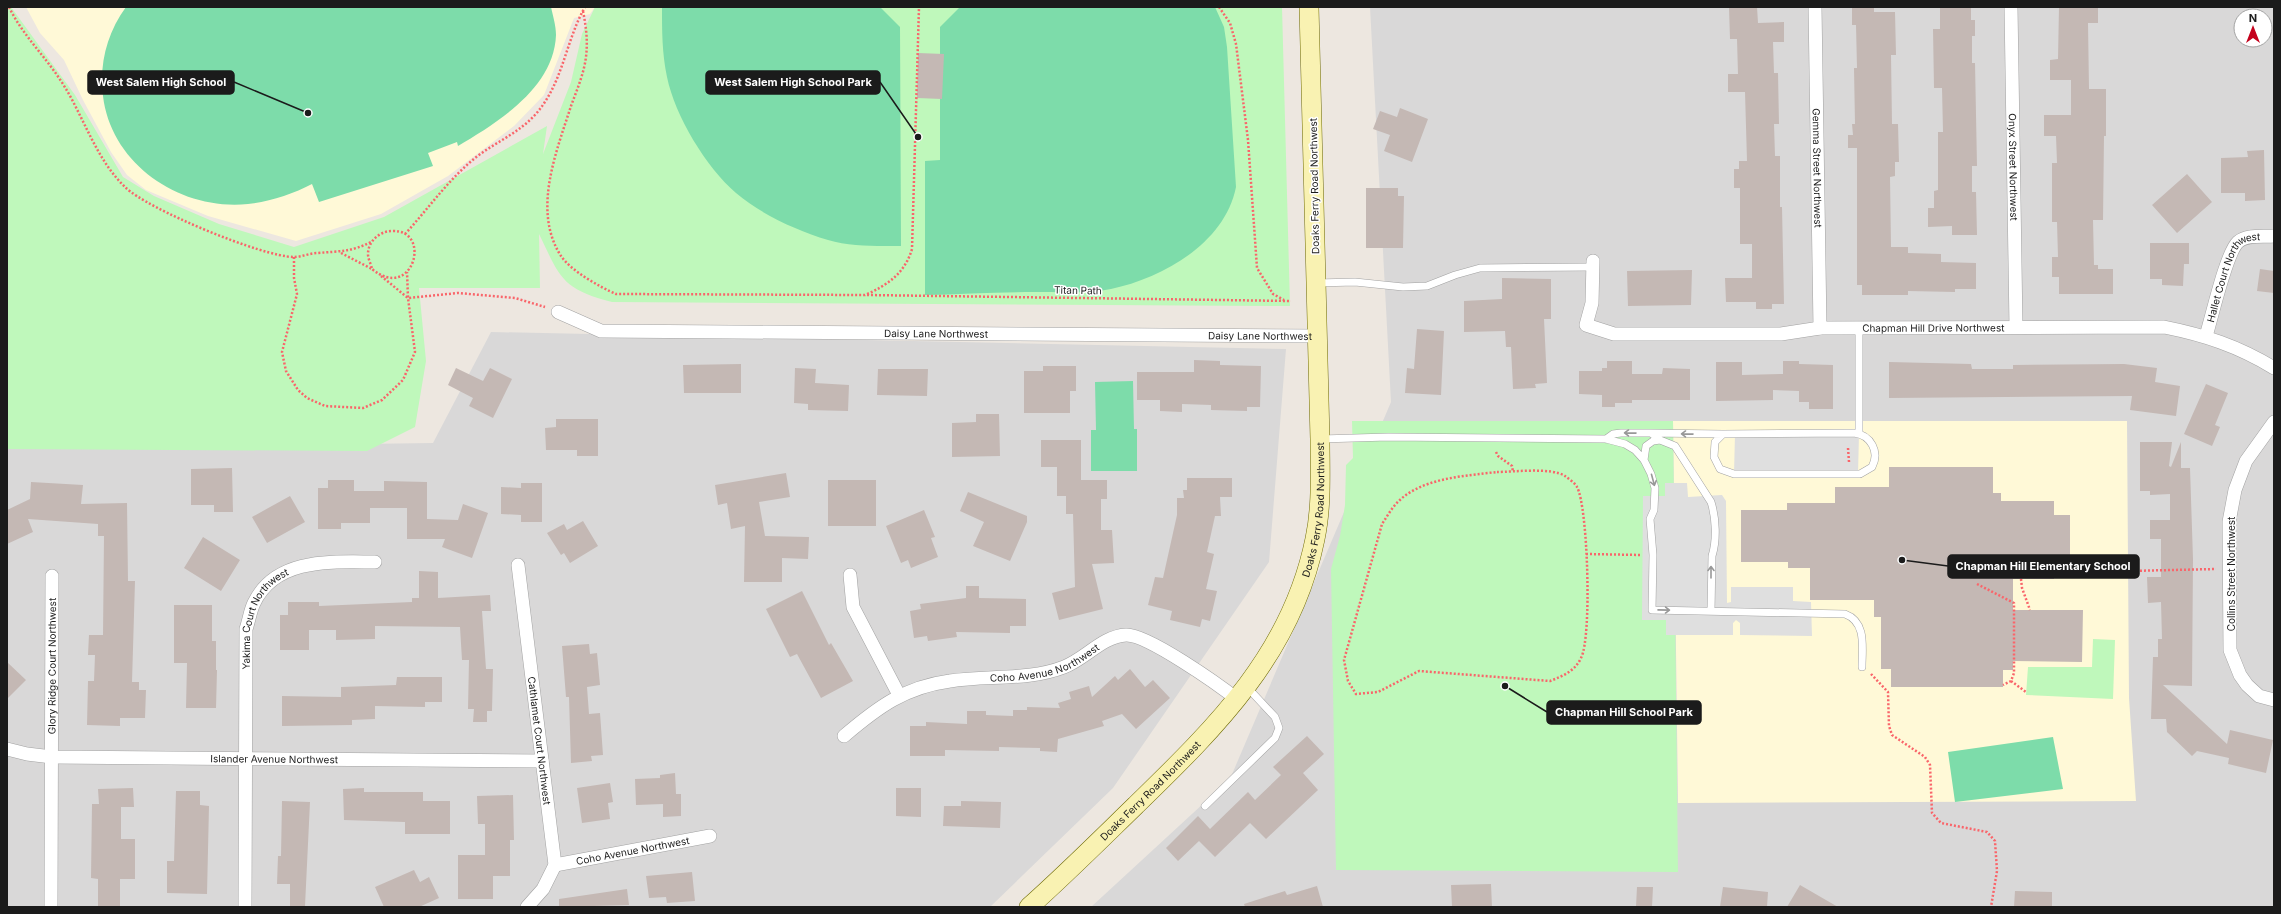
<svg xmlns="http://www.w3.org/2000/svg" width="2281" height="914" viewBox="0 0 2281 914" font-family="Inter,sans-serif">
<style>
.residential{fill:#d9d8d8;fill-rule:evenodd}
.education{fill:#fff9d7}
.park{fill:#bff8bb}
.pitch{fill:#7ddcaa}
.parking{fill:#dfdfdf}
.building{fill:#c4b8b4}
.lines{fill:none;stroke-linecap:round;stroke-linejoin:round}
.lane-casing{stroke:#a2a2a2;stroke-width:8}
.street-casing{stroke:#a2a2a2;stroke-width:14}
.secondary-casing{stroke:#6f6b05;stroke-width:20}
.path{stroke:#f9656a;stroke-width:2.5;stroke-dasharray:2 2;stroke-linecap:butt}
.lane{stroke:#fff;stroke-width:7}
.street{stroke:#fff;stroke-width:13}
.secondary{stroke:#f9f2b2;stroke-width:19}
.oneway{stroke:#989898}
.labels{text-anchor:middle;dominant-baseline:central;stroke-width:3;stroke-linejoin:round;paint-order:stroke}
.street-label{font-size:10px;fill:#1b1b1b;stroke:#fff}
.leader{fill:none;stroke:#1b1b1b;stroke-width:1.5}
.callout-dot{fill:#1b1b1b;stroke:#fff;stroke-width:1.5}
.callout{fill:#1b1b1b;stroke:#1b1b1b;stroke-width:1.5}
.callout-label{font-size:11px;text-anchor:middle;font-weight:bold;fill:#fff}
</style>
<rect width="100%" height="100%" fill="#ede7e0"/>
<path class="residential" d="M1370 7H2274V907H1091L1230 779 1391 402ZM2241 16H2265V40H2241Z
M491 332 1286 349 1269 562 1113 788 990 907H7V449L433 443Z"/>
<path class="education" d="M26 7H595L590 14 574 18 544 95 514 126 448 176 381 214 296 241 208 216 146 190 127 175 111 152 83 100 64 60 40 33Z
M1673 421H2127L2129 698 2136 801 1678 803Z"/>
<path class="park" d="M7 7H11L75 95 123 177 154 196 219 224 294 247 384 217 547 126 543 154 571 82 582 34 595 7H1282L1290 306 612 302C561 289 560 277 539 234L540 288H419L426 361 415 427 367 451 7 449Z
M1352 421H1673L1678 872 1336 870 1331 569 1340 536 1345 505 1346 465 1353 458Z
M2093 639 2115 640 2113 699 2026 695 2028 667H2092Z"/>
<path class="pitch" d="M126 7H551C553 16 556 26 556 35 554 88 498 122 458 146L457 142 428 153 433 166 319 202 312 184C293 194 269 202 248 204 180 211 111 164 103 96 99 64 107 33 126 7Z
M662 7 881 8 900 27 901 246C877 246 851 247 828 240 796 230 762 215 736 193 706 167 675 116 667 77 662 53 662 31 662 7Z
M960 7H1215L1224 27 1227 47 1236 187C1225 243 1163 278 1111 289 1086 294 1059 292 1035 292 998 292 961 294 925 295V161L940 160V27Z
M1133 381 1134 429H1137V471H1091V430H1096L1095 382Z
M2053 737 2063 789 1955 802 1948 752Z"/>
<path class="parking" d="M1735 434H1859L1858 474H1734Z
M1665 483H1687L1688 497 1722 495 1726 501 1727 603 1731 602V587H1793V601L1811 602 1812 636 1740 635V623L1736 620 1733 623V635H1666V620H1642L1643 496H1665Z"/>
<path class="building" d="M1729 7H1757L1758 23 1784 22V42H1773L1774 73H1778L1779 124H1774L1775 156H1780V207H1782L1784 304H1772V309H1756V302H1726L1725 278H1752V244H1740V188H1734V169H1739V161H1747L1745 92H1728V74H1738L1737 39H1730Z
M1852 7H1874V12H1895L1896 55H1891L1892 124H1898L1899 162H1895V176L1890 177 1891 247H1908V253L1941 254V262L1976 263V289H1955V292L1908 291V295H1862V285H1857V148H1848V135H1853L1852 124H1855L1854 68H1857L1856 25H1852Z
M1940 7H1971V20H1975V36H1972V63H1975L1977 166H1972V192H1976L1977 235H1952V226L1928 227V208H1934V191L1938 190V132H1943L1942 88H1934L1933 29H1940Z
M2059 7H2098V23H2088L2089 89H2106V136H2104L2103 220H2093L2094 265H2098V269H2113V294H2059V277H2052V257H2058L2057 222H2052V163H2057L2056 136H2044V115H2071V80H2050V60L2058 59Z
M918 53 944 54 942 99 917 98Z
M1400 108 1428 119 1412 162 1384 151 1390 135 1373 129 1380 111 1397 117Z
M2264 150 2265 200 2245 201V193H2221V158L2248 157 2247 151Z
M2187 174 2212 202 2177 233 2152 205Z
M1366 188H1398V196H1404L1403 248H1366Z
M2150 243H2189V264H2184L2183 286 2162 285V279H2150Z
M2260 269 2274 271V293L2257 291Z
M1692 270 1691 305 1628 306 1627 271Z
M1502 278 1551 279V319H1544L1547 383 1535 384 1536 388 1513 389 1511 347H1506L1505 331 1464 332V301L1502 299Z
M1417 329 1444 331 1441 395 1405 393 1407 368 1414 369Z
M1194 360 1220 361V365L1261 366 1260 407H1247V411L1211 410V405L1182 404V412L1160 411V400H1137V372H1194Z
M1607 361H1632V374H1662L1663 368 1690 369V400H1632V403H1615V407H1602V395L1579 394V371H1602V368H1607Z
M1783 361H1799V364L1833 365V409H1809V402H1799V391L1773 390V400L1716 401V362H1742V375L1783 374Z
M1889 362 1971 364 1972 369H2013V365L2124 364 2157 368 2155 382 2180 386 2176 416 2130 410 2132 396 1889 398Z
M741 364V393H684L683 365Z
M1043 366H1076V391H1070V413H1024V371H1043Z
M456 368 483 381 490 368 512 379 493 418 469 406 473 398 448 385Z
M795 368 816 369 815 383 849 385 848 411 808 410V404L794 403Z
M878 369H928L927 396 877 395Z
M2206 384 2228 393 2215 425 2220 427 2212 446 2184 434Z
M976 414H999L1000 456 952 457V423L976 422Z
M556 419H598V456H577V450H546L545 428 556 427Z
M1041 440H1081V480H1107V499H1101V530H1112L1114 563 1092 564 1103 609 1059 620 1052 593 1075 587 1073 514H1066V496H1057V467H1041Z
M2140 442H2172L2169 466 2171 467 2181 442V468H2190L2193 559 2192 686 2163 685 2227 744 2230 730 2273 740 2266 773 2228 764 2229 758 2197 751 2192 756 2167 732 2166 719H2151L2153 657H2158V639H2162L2161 602 2148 603 2147 577H2161V539H2150V520H2170V494L2150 495V491H2140Z
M1889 467H1993V493H2001V501H2054V515H2070V566H2054V579H2013V610H2083L2082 662 2013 661V670H2003V687H1891V669H1881V617H1874V600H1810V568H1788V562H1741V510H1787V503H1835V487H1889Z
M232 468 233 512H214V505H191V469Z
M786 473 790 497 759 502 765 536 809 537 808 559 782 558V582H744L745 526 731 529 727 503 718 505 715 485Z
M1187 478H1232V497H1220L1221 516H1215L1207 552 1214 554 1206 589 1217 591 1210 621 1202 619 1200 627 1170 620 1172 611 1148 605 1155 577 1163 578 1177 515V498H1184L1183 490H1187Z
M328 480H354V491H384V481L427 482V519L458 520 463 504 488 513 472 558 442 547 445 539H407V508H370V523H341V529H318V488H328Z
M828 480H876V526H828Z
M31 482 83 485 81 504 127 503 128 581H135L132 682H139V690H146L145 718H120V726L87 725 88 681H94L95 655H88L89 635H103L104 536H98V524L28 519 33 532 7 544V510L30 499Z
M521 483H542V522H521V515L501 514V487L521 488Z
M968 492 1027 516V522L1010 561 973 546 984 522 960 511Z
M290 496 305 522 267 543 252 517Z
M924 510 935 537 931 538 938 557 911 568 908 560 901 563 886 526Z
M583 521 598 546 570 563 564 553 561 555 547 533 564 524 567 530Z
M203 537 240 560 221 591 184 568Z
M419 571 438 572V598L490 595 491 611H482L486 669H493L492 711H487V722H473L474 709H468L469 660H462L460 627 375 626V639L336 640V630H309V650H280V615H288V602H319V606L412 602V598H419Z
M966 586H979V598L1026 599V626H1010V633L956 632 957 637 928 641 927 636 914 638 910 611 921 609 920 604 966 598Z
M802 591 829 645 831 643 853 681 821 698 797 654 790 657 766 609Z
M174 605H212V641H216V670H217L216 708H186L187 663H174Z
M589 644 590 654 597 653 600 685 587 687 589 714 600 713 603 755 591 756 592 761 571 763 569 697H566L562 646Z
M7 662 26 680 7 699Z
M1130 669 1145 687 1153 680 1170 698 1136 729 1122 714 1102 721 1104 726 1058 739 1057 752 1040 751V748L999 747V751L945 750V756H910V726H926V722L967 724V711H986V715L1013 716V710H1027V707L1060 708 1058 703 1071 699 1069 692 1089 686 1092 697 1115 676 1118 680Z
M397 677H442V702H425V707L375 706V719L352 720V725L282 726V696L341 697V687L396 685Z
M1307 736 1324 754 1303 773 1318 790 1266 839 1250 823 1215 857 1199 841 1178 861 1166 848 1198 816 1210 829 1248 792 1255 800 1281 775 1273 767Z
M675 773 676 794H681V816L663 817V804L636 805 635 779 660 778V775Z
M610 783 613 802 608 803 610 819 582 823 577 788Z
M133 788 134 807H121V839H135V879H120V907H98V879L91 878 92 804H99L98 789Z
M364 788V792H423V801H450V834H405V822L344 820 343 789Z
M896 788H921V817L896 816Z
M176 791H200V805L209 806 207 894 167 893V861H174Z
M513 795 514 840H510V876H493V899H458V855H485V824H478L477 796Z
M282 801 310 802 305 906H290V884H277L278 856H281Z
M961 801 1001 802 1000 828 943 826 944 806H961Z
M414 870 420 882 429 877 439 898 419 907H384L375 887Z
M692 872 695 901 667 903 666 897 649 898 646 876Z
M1491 884 1492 907H1452L1451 885Z
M1800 885 1838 907H1787Z
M1317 886 1323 907H1245L1244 904 1285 891 1287 895Z
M1637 887H1653L1652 907H1636Z
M1723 887 1768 892 1767 907H1720Z
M627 889 629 905 559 907V899Z
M2015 891 2052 892V907H2014Z"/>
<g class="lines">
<defs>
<path id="lane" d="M1317 283 1355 282 1403 287 1427 286 1455 275 1480 268 1593 267
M1651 433 1723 434
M1854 433C1871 435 1880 452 1872 467L1860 474H1734L1720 469 1714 457 1715 442 1723 434Z
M1859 434V328
M1321 439 1388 437 1606 439 1625 444 1635 450 1644 460 1651 474 1655 488 1654 510 1650 519 1653 555 1652 610 1845 614C1867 622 1862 648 1862 667
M1606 439 1613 434 1621 433H1651L1660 440 1675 446 1711 502C1716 518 1717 540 1712 556L1711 611
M1644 460 1646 446 1653 441 1660 440
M1205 806 1275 738 1279 728 1275 717 1247 687"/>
<g id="street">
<path id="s1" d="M1815 7 1820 328"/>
<path id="s2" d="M2011 7 2016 327"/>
<path id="s3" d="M1593 261 1592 303 1586 325 1614 334H1781L1820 328 2164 327C2204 335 2238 346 2274 368"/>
<path id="s4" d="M558 312 601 331 1318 336"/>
<path id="s5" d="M2206 336C2212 317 2226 253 2238 242 2247 234 2263 237 2274 236"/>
<path d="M2274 422 2246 461 2235 490 2229 522 2230 650 2240 675 2247 685 2259 696 2274 700"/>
<path id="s6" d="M518 565 555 865 543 889 527 907"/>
<path d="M850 575 853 607 899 695"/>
<path id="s7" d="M844 736C878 707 905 687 950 681 987 675 1028 681 1064 667 1085 659 1103 636 1126 635 1147 634 1219 685 1238 700"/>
<path id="s8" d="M7 749 27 754 52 757 542 761"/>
<path id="s9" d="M555 865 710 836"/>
<path id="s10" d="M51 907 52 576"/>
<path id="s11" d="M245 907 246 629C249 621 250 611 254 603 276 557 333 562 375 562"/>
</g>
<g id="secondary">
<path id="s12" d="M1029 907C1066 874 1101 839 1136 805 1217 726 1292 653 1315 539 1322 506 1320 472 1320 439L1309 7"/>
</g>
</defs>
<use href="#lane" class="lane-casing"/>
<use href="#street" class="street-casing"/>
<use href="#secondary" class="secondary-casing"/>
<path class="path" d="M9 7C22 34 43 54 59 78 83 113 94 157 125 187 147 209 263 257 294 257 302 257 310 253 318 253 340 251 351 252 371 242
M1219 7 1230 23 1236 44 1248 140 1257 268 1273 294 1284 300
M583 11C586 26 588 41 586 57 584 73 577 90 571 106 556 153 532 211 561 256 571 271 600 287 616 294L865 295C888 285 905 273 912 249L919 7
M405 234C428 209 448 180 475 158 494 143 517 134 534 116 563 85 565 42 585 7
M341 253 372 269C371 264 368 259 368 254 368 241 380 231 392 231 433 229 413 303 372 269
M294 257V278L297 294 282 352 286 371 298 390 307 398 325 406 363 408 382 400 403 380 415 352 408 298 407 272
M381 276 408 298 458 293 515 298 545 307
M867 295 1291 301
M1848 448 1849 462
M1496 452 1498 456 1512 466 1513 472
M1497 472C1514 472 1551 467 1565 476 1569 479 1575 483 1577 487 1588 507 1592 638 1581 658 1575 671 1563 676 1550 681L1419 671 1378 692 1356 694 1348 681 1344 660 1382 524C1386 518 1390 511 1395 505 1418 478 1464 476 1497 472Z
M1586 554 1642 555
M2084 572 2216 569
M2021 579 2022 588 2030 610
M1977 584 2014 603V673L2011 681 2003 685
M1871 674 1888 692 1889 726 1892 735 1925 757 1930 765 1932 813 1941 823 1987 832 1995 841 1997 871 1991 907
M2011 681 2026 692"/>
<use href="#lane" class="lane"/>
<use href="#street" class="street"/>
<use href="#secondary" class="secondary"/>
</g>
<defs><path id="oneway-shaft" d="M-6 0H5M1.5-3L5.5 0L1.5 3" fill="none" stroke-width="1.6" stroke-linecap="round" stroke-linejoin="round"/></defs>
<g class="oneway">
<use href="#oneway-shaft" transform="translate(1630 433) rotate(-179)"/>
<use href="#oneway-shaft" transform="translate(1687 434) rotate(-179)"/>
<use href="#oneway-shaft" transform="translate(1653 480) rotate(75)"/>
<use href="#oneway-shaft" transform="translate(1711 572) rotate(-90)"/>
<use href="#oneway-shaft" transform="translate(1664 610) rotate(1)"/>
</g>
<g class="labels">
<g class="street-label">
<text stroke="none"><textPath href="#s2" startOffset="160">Onyx Street Northwest</textPath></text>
<text stroke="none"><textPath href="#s1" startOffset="161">Gemma Street Northwest</textPath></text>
<text transform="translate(1314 186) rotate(-91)">Doaks Ferry Road Northwest</text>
<text stroke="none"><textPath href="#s5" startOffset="69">Hallet Court Northwest</textPath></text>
<text transform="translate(1078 290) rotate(1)">Titan Path</text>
<text stroke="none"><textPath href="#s3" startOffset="414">Chapman Hill Drive Northwest</textPath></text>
<text stroke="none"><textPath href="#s4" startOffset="382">Daisy Lane Northwest</textPath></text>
<text stroke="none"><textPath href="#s4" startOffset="706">Daisy Lane Northwest</textPath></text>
<text stroke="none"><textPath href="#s12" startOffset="503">Doaks Ferry Road Northwest</textPath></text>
<text transform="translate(2231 574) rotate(-90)">Collins Street Northwest</text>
<text stroke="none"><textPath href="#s11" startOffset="295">Yakima Court Northwest</textPath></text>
<text stroke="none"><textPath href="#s7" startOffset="219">Coho Avenue Northwest</textPath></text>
<text stroke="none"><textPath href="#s10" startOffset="241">Glory Ridge Court Northwest</textPath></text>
<text stroke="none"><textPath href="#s6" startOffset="177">Cathlamet Court Northwest</textPath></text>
<text stroke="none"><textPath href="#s8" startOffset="268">Islander Avenue Northwest</textPath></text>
<text stroke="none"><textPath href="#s12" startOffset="168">Doaks Ferry Road Northwest</textPath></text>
<text stroke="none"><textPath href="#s9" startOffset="79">Coho Avenue Northwest</textPath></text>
</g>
</g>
<path class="leader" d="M918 137L880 82M308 113L234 82M1902 560L1948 566M1505 686L1547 712"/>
<g class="callout-dot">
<circle cx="918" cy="137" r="4"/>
<circle cx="308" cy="113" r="4"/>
<circle cx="1902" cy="560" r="4"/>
<circle cx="1505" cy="686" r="4"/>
</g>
<g class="callout">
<rect x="706" y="71" width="174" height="23" rx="4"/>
<rect x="88" y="71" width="146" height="23" rx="4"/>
<rect x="1948" y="555" width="191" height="23" rx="4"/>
<rect x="1547" y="701" width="154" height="23" rx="4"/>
</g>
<g class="callout-label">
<text x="793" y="86">West Salem High School Park</text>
<text x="161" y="86">West Salem High School</text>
<text x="2043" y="570">Chapman Hill Elementary School</text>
<text x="1624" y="716">Chapman Hill School Park</text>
</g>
<rect width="2281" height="914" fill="none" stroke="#1b1b1b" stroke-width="16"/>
<g transform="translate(2253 28)"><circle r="19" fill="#ffffff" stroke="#a4a4a4"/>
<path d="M0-3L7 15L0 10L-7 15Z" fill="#c4011c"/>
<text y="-6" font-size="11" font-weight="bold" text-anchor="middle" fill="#1b1b1b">N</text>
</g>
</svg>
